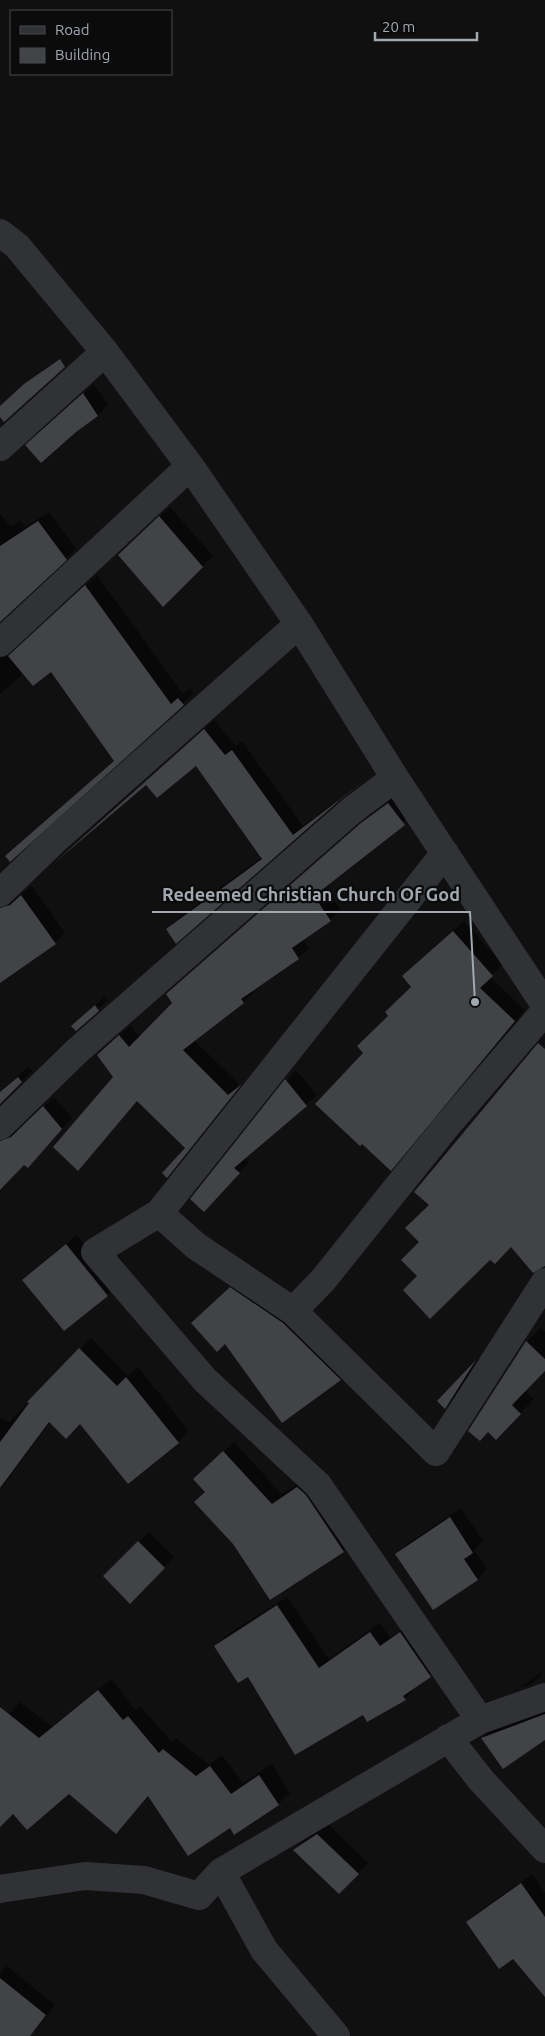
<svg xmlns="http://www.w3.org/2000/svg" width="545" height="2036" viewBox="0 0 545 2036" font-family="Ubuntu,sans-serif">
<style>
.shadow{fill:#0007}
.building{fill:#414346}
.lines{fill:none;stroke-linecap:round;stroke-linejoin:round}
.minor{stroke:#313235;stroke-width:28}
.leader{fill:none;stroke:#a2a8b0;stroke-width:2}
.callout-dot{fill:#a2a8b0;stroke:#0b0b0c;stroke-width:2}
.callout-label{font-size:18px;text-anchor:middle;font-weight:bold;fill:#a2a8b0;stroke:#0b0b0c;stroke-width:4.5;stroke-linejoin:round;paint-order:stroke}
</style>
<rect width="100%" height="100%" fill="#101011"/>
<path class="shadow" d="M94 384 108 405 98 415 76 431 37 435Z
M170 507 213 556 163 605 130 545Z
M49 512 76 549 0 620V513L11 527 20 520 25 527Z
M97 575 183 694 189 688 194 693 6 856 115 761 51 670 24 673 0 694V643L7 648H15L23 644Z
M214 720 236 746 242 741 303 826 336 802 176 942 168 929 177 919 262 857 196 765 146 783 104 818Z
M399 793 414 813 324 886 341 910 330 920 303 939 309 948 299 958 252 990 254 992 243 1002 194 1040 240 1085 245 1081 178 1165 167 1176 186 1148 138 1100 88 1159 114 1077 98 1055 130 1025 140 1038 174 1003 178 984 373 813Z
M32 886 65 933 55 943 0 950V897L16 898Z
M464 921 503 964 490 977 525 1010 401 1158 365 1053 413 986 415 966Z
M105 996 108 1000 76 1030 83 1016Z
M28 1067 32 1071 0 1104V1092Z
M296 1070 317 1095 244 1158 249 1162 214 1200 192 1199Z
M54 1097 72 1118 38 1156 24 1163 0 1189V1127L7 1131H16L22 1128Z
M77 1235 117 1285 107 1295 34 1270Z
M241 1278 350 1369 340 1379 202 1313Z
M541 1328 545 1332V1370L525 1391 534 1399 510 1424 489 1431 470 1430 527 1341Z
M91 1338 128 1376 138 1367 189 1431 178 1442 80 1423 50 1422 0 1490V1417L9 1422Z
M483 1355 459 1394 445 1407 439 1401Z
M234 1442 282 1494 308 1478 353 1541 343 1551 206 1492 205 1469Z
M461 1508 483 1541 474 1550 487 1569 477 1580 397 1554 407 1544Z
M149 1532 174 1557 130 1602 105 1576Z
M287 1597 329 1659 380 1623 390 1638 410 1624 440 1666 413 1688 414 1689 405 1699 364 1713 249 1675 216 1646 225 1636Z
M541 1672 542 1674 532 1684 520 1688Z
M111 1679 135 1710 140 1706 172 1742 176 1738 209 1765 222 1755 243 1783 272 1764 290 1793 278 1804 230 1827 149 1796 116 1832 69 1792 13 1812 0 1826V1724L20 1702 52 1727Z
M545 1708V1738H482L492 1728Z
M328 1824 368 1863 339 1893 294 1850 304 1840Z
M532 1874 545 1893V1995L513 1957 467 1922 478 1912Z
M7 1966 55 2005 30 2036H0V1973Z"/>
<path class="building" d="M60 359 65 367 4 422 0 417V406L24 384Z
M83 393 98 416 76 432 41 463 25 445Z
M159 516 203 567 163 607 118 555Z
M38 521 67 560 0 622V546Z
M85 585 171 704 178 698 184 705 10 862 5 856 114 761 51 672 33 686 8 656Z
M204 729 225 755 232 750 293 835 368 778 341 799 176 944 166 929 262 859 196 766 157 798 146 785 53 864Z
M388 803 405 825 314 896 331 921 292 948 299 959 241 999 244 1003 183 1050 228 1095 242 1084 167 1178 162 1173 185 1148 137 1101 78 1171 53 1147 113 1077 97 1055 119 1035 129 1047 172 1003 166 994 361 823Z
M21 895 56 944 0 983V908L10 905Z
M453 931 493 976 480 988 515 1021 391 1171 362 1144 360 1146 315 1104 363 1053 357 1046 388 1016 385 1012 411 987 402 976Z
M95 1005 99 1011 76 1031 71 1026Z
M538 1043 545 1049V1266L533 1273 511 1247 495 1264 490 1260 430 1319 403 1290 417 1276 401 1260 419 1242 405 1228 429 1205 414 1192Z
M18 1077 22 1082 0 1104V1092Z
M285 1079 307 1106 234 1168 240 1173 204 1212 190 1199Z
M43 1106 62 1129 28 1168 24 1165 0 1190V1141L11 1137Z
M66 1244 108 1296 64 1331 22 1280Z
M230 1287 283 1323 341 1380 282 1423 225 1344 217 1352 191 1323Z
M526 1341 545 1359V1371L512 1405 521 1414 496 1440 488 1432 480 1441 468 1431Z
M79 1348 117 1386 126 1377 179 1443 128 1484 80 1424 66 1439 49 1422 0 1488V1442L29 1403 27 1402Z
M476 1360 445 1409 437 1401Z
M223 1451 272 1504 297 1487 306 1495 344 1552 270 1600 233 1544 194 1502 205 1492 193 1479Z
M450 1517 473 1553 464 1559 478 1580 433 1610 395 1554Z
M138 1541 165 1568 130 1604 103 1576Z
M277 1605 319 1668 370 1632 380 1646 400 1632 431 1677 403 1696 406 1700 367 1722 363 1715 295 1755 248 1677 238 1683 214 1646Z
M98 1690 123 1720 128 1716 159 1753 163 1749 196 1776 210 1766 231 1794 259 1775 279 1805 234 1835 230 1828 188 1856 148 1796 116 1834 69 1794 27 1830 13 1814 0 1827V1707L39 1738Z
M545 1714V1740L503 1769 481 1738Z
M317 1834 359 1874 339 1894 293 1850Z
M521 1883 545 1917V1997L513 1959 499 1969 466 1922Z
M0 1978 46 2015 30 2036H0Z"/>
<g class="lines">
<path class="minor" d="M0 233 17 246 105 352 190 466 299 624 395 778 545 1005
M0 447 105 352
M0 643 190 466
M445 853 159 1213 196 1246 293 1311 436 1452 545 1282
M0 893 56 839 299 624
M0 1126 77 1051 351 811 395 778
M159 1213 95 1252 205 1380 318 1485 480 1720
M293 1311 323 1280 444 1129 545 1011
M448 1738 481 1780 545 1849
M221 1872 480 1720 545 1697
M0 1889 85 1876 144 1880 199 1896 221 1872 264 1950 336 2036"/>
</g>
<path class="leader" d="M475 1002L470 912H152"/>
<circle class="callout-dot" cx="475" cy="1002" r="5"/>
<g class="callout-label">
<text x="311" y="901">Redeemed Christian Church Of God</text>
</g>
<rect x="10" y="10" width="162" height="65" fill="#0b0b0c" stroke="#474a4e"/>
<rect x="20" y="26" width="25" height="8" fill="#313235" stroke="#474a4e"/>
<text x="55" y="35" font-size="15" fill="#a2a8b0">Road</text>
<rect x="20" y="48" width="25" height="15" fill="#414346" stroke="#474a4e"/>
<text x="55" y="60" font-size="15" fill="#a2a8b0">Building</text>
<path d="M375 32v8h102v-8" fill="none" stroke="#a2a8b0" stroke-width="2.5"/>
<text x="382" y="32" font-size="15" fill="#a2a8b0" stroke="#0b0b0c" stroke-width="4" paint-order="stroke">20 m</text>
</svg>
